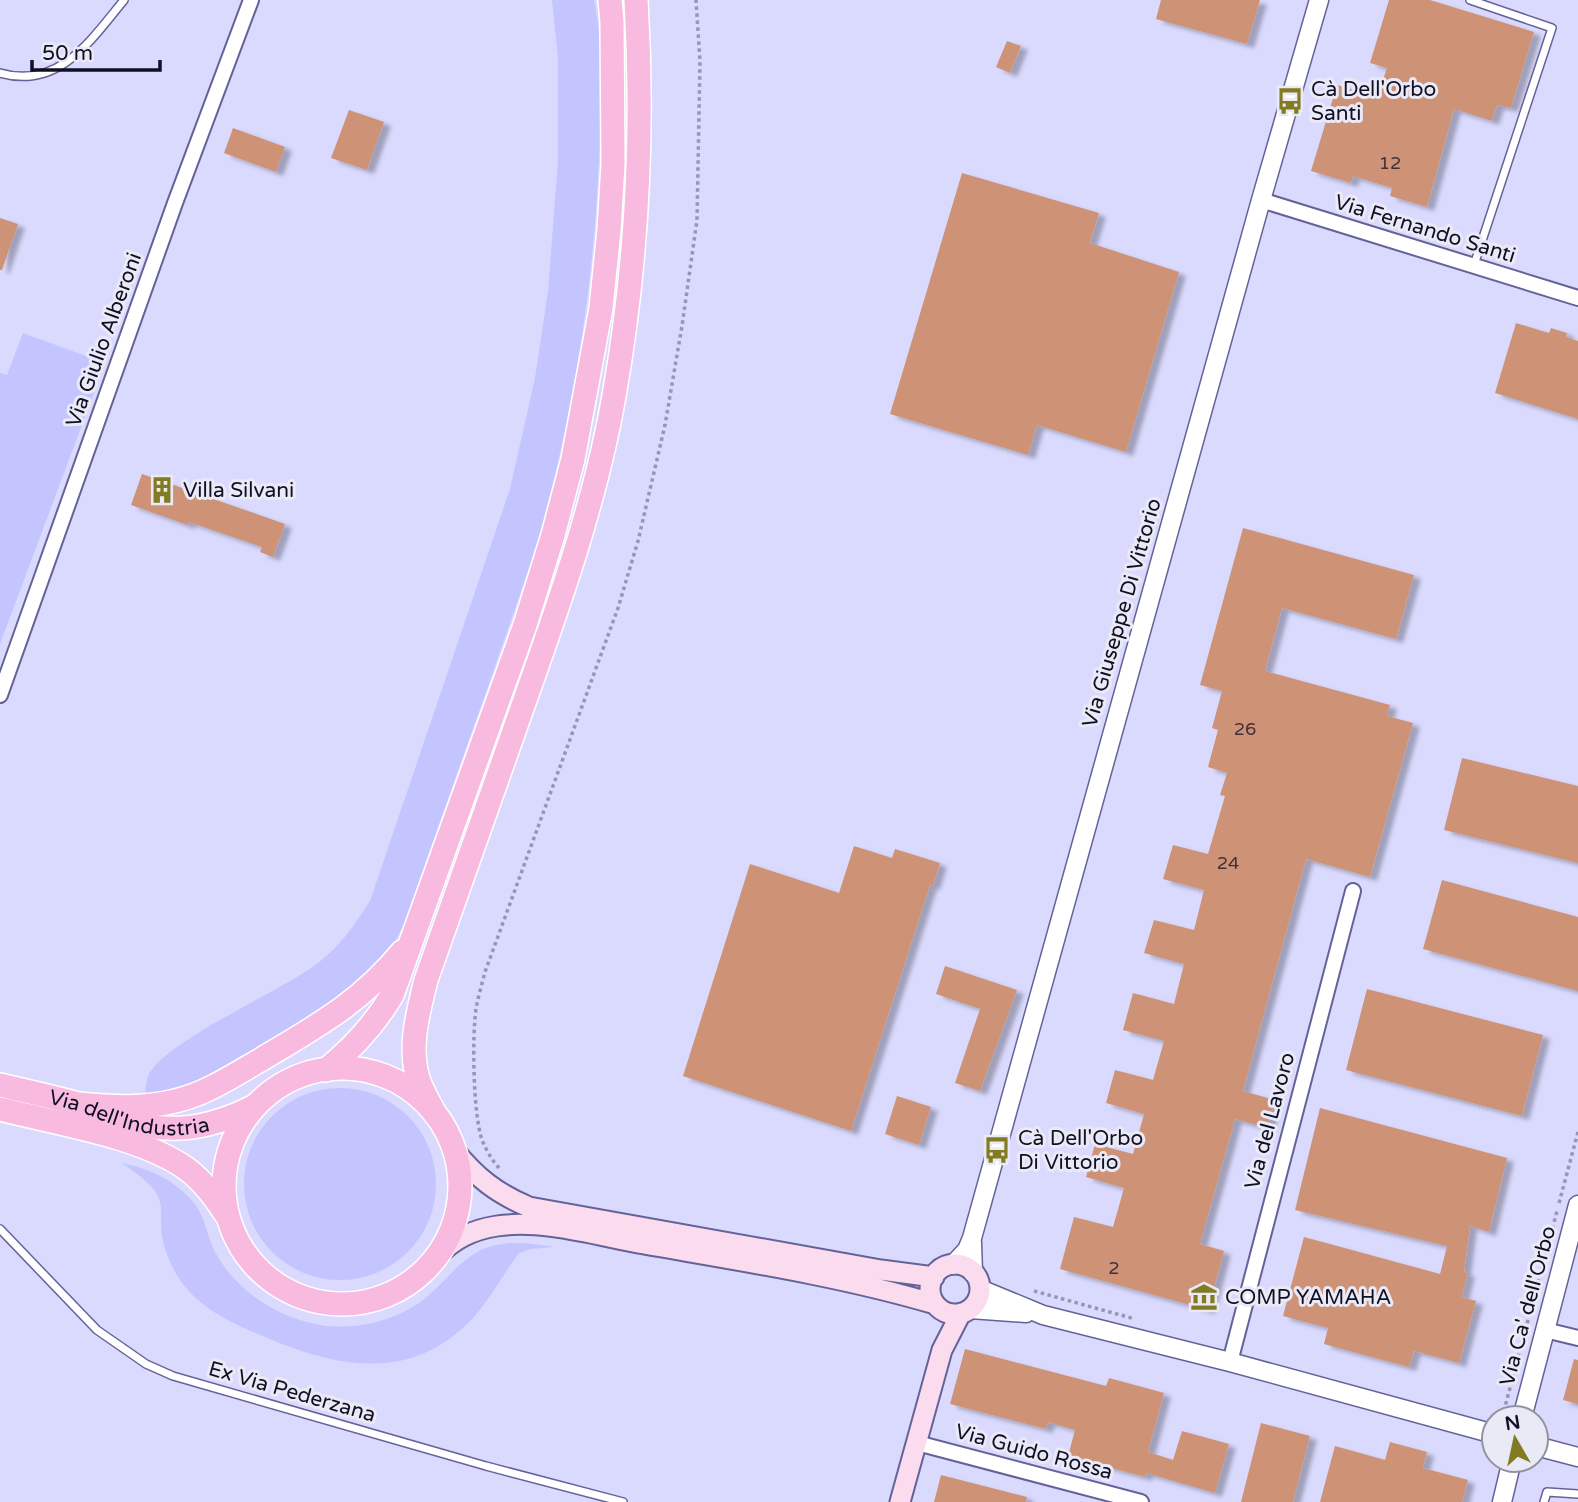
<svg xmlns="http://www.w3.org/2000/svg" width="1578" height="1502" viewBox="0 0 1578 1502" font-family="'Varela Round',sans-serif">
<style>
.green{fill:#c4c4fe}
.building{fill:#ce9276;filter:url(#shadow)}
.lines{fill:none;stroke-linecap:round;stroke-linejoin:round}
.service-casing{stroke:#656298;stroke-width:10}
.minor-casing{stroke:#656298;stroke-width:18}
.tertiary-casing{stroke:#656298;stroke-width:21}
.secondary-casing{stroke:#656298;stroke-width:23}
.primary-casing{stroke:#fff;stroke-width:26}
.path{stroke:#9595b4;stroke-width:3.5;stroke-dasharray:3.5 3.5;stroke-linecap:butt}
.service{stroke:#fff;stroke-width:7}
.minor{stroke:#fff;stroke-width:14}
.tertiary{stroke:#fff;stroke-width:18}
.secondary{stroke:#fbdcee;stroke-width:19}
.primary{stroke:#f8bade;stroke-width:23}
.labels{text-anchor:middle;dominant-baseline:central;stroke-width:6;stroke-linejoin:round;paint-order:stroke}
.number-label{font-size:18px;fill:#403038}
.poi-label{font-size:21px;fill:#110f24;stroke:#eaeaf6;text-anchor:start}
.street-label{font-size:21px;fill:#110f24;stroke:#eaeaf6}
</style>
<defs>
<filter id="shadow"><feDropShadow dx="7" dy="4" stdDeviation="2" flood-color="#0004"/></filter>
</defs>
<rect width="100%" height="100%" fill="#dadaff"/>
<path class="green" d="M552 0H594C605 53 601 124 598 179 592 290 575 399 547 507 532 565 510 621 491 678 462 759 433 841 405 922L389 953 367 982 213 1080 145 1097C146 1091 146 1082 148 1076 162 1043 280 991 314 966 340 947 353 927 370 901L510 489 535 378 548 292 558 161V59Z
M23 333 105 363 0 644V373L7 375Z
M244 1184a96 96 0 1 1 192 0a96 96 0 1 1-192 0Z
M122 1163C150 1169 175 1180 194 1203 205 1216 207 1236 215 1252 235 1289 273 1315 315 1324 353 1332 400 1321 429 1295 448 1279 462 1257 486 1248 508 1240 532 1243 554 1247L531 1249 519 1253C503 1274 491 1298 473 1318 416 1379 347 1370 277 1342 243 1328 206 1314 183 1284 171 1268 162 1246 161 1226 161 1218 162 1206 159 1199 154 1184 134 1172 122 1163Z"/>
<path class="building" d="M1161 0H1260L1247 44 1156 19Z
M1389 0H1430L1534 32 1511 108 1497 105 1492 121 1454 109 1427 207 1390 196 1392 188 1353 176 1351 183 1311 171 1337 85 1377 97 1387 68 1370 63Z
M1007 41 1021 46 1010 73 996 67Z
M349 110 384 122 367 170 331 158Z
M233 128 285 147 276 172 224 153Z
M962 173 1099 213 1090 243 1179 272 1126 452 1037 425 1028 455 890 414Z
M0 218 18 224 2 270H0Z
M1516 323 1549 333 1551 328 1567 333 1566 337 1578 341V419L1495 393Z
M142 474 285 524 273 557 260 552 262 547 189 522 188 525 131 505Z
M1243 528 1414 575 1396 639 1282 608 1265 671 1390 705 1387 716 1413 723 1370 877 1306 859 1243 1091 1275 1100 1267 1128 1235 1119 1200 1244 1224 1251 1208 1310 1060 1269 1074 1217 1113 1227 1124 1188 1086 1177 1095 1144 1133 1154 1144 1114 1106 1103 1115 1070 1153 1080 1164 1041 1123 1030 1133 993 1174 1004 1184 964 1144 953 1154 920 1194 930 1204 890 1163 879 1173 845 1208 854 1225 796 1220 795 1227 773 1208 767 1218 730 1212 728 1222 691 1200 685Z
M1462 758 1578 786V863L1444 830Z
M854 846 892 858 895 849 940 863 933 886 930 885 851 1131 683 1076 750 864 839 893Z
M1442 880 1578 917V991L1423 949Z
M945 966 1017 990 980 1091 955 1083 980 1009 936 994Z
M1367 989 1543 1035 1522 1116 1346 1070Z
M897 1096 931 1107 919 1145 885 1134Z
M1320 1108 1507 1158 1489 1232 1470 1226 1464 1272 1468 1273 1462 1297 1476 1301 1459 1363 1414 1351 1409 1367 1324 1344 1328 1328 1283 1316 1304 1237 1440 1274 1447 1246 1295 1210Z
M965 1349 1106 1386 1109 1378 1164 1393 1148 1452 1173 1460 1182 1431 1229 1444 1215 1493 1146 1473 1145 1477 1068 1456 1075 1430 1048 1422 1046 1429 950 1404Z
M1574 1359 1578 1360V1404L1563 1400Z
M1261 1423 1310 1436 1293 1502H1241Z
M1390 1442 1427 1452 1423 1468 1468 1480 1462 1502H1320L1335 1446 1385 1460Z
M941 1475 1027 1497 1026 1502H934Z"/>
<g class="lines">
<defs>
<path id="service" d="M1470 0 1552 28 1474 265
M0 73C59 90 91 40 124 0
M0 1229 97 1330 146 1364 173 1376 486 1466 623 1502
M1544 1502 1547 1492 1578 1494"/>
<path id="minor" d="M1261 200 1578 298
M0 695 175 203 251 0
M1545 1330 1578 1338
M1230 1362 1353 891
M917 1443 1141 1502"/>
<path id="tertiary" d="M972 1242 973 1273
M953 1265 967 1250 972 1238 1261 200 1319 0
M980 1289 1043 1315 1230 1362 1494 1434
M970 1309 1026 1313
M1522 1418 1578 1205
M1536 1446 1578 1457
M1502 1502 1512 1460"/>
<path id="secondary" d="M454 1150C477 1178 496 1193 529 1207L881 1270 934 1277
M437 1256C455 1239 471 1230 497 1226 542 1219 599 1236 644 1244 741 1261 840 1276 935 1304
M930 1289a25 25 0 1 1 50 0a25 25 0 1 1-50 0Z
M900 1502 942 1350 961 1313"/>
<g id="primary">
<circle cx="342" cy="1186" r="118"/>
<path d="M326 1070C353 1048 375 1024 392 995L525 625 553 535 573 459 601 308 609 230 613 164 612 22 610 0"/>
<path id="s1" d="M0 1085C26 1091 53 1097 78 1104 92 1108 105 1115 118 1119 168 1135 207 1130 253 1107"/>
<path d="M79 1104C112 1107 143 1109 175 1101 206 1094 234 1075 262 1059 317 1026 360 1003 402 952"/>
<path d="M0 1109C55 1123 134 1135 181 1165 200 1177 213 1194 225 1213"/>
<path d="M435 1114C430 1104 424 1094 420 1084 407 1051 418 1013 426 980 459 887 492 794 525 700 560 601 596 500 614 396 637 265 644 132 636 0"/>
</g>
</defs>
<use href="#service" class="service-casing"/>
<use href="#minor" class="minor-casing"/>
<use href="#tertiary" class="tertiary-casing"/>
<use href="#secondary" class="secondary-casing"/>
<use href="#primary" class="primary-casing"/>
<path class="path" d="M499 1168C492 1160 486 1150 482 1140 473 1113 472 1038 476 1009 478 997 482 984 485 972L618 608 638 541 665 425 682 326 697 220 700 61 696 0
M1559 1203 1578 1132
M1034 1291 1135 1319
M1502 1418 1557 1211"/>
<use href="#service" class="service"/>
<use href="#minor" class="minor"/>
<use href="#tertiary" class="tertiary"/>
<use href="#secondary" class="secondary"/>
<use href="#primary" class="primary"/>
</g>
<defs>
<symbol id="bus-bare" viewBox="-9 -9 18 18"><path d="M-5-6H5V4H4V6H2V4H-2V6H-4V4H-5ZM-3.5-4V0h7V-4ZM-3.5 1.2v1.5H-2V1.2ZM2 1.2v1.5H3.5V1.2Z" fill="#827b22" stroke="#eaeaf6" stroke-width="2.5" paint-order="stroke"/></symbol>
<symbol id="building-bare" viewBox="-9 -9 18 18"><path d="M-4-6H4V6H1V3H-1V6H-4ZM-2.5-4.3h1.7v1.8h-1.7ZM.8-4.3h1.7v1.8H.8ZM-2.5-1h1.7V.8h-1.7ZM.8-1h1.7V.8H.8Z" fill="#827b22" stroke="#eaeaf6" stroke-width="2.5" paint-order="stroke"/></symbol>
<symbol id="museum-bare" viewBox="-9 -9 18 18"><path d="M0-6L6-3V-2H-6V-3ZM-5-1h2V3h-2ZM-1-1h2V3h-2ZM3-1h2V3H3ZM-6 4H6V6H-6Z" fill="#827b22" stroke="#eaeaf6" stroke-width="2.5" paint-order="stroke"/></symbol>
</defs>
<g fill-rule="evenodd">
<use href="#bus-bare" x="1271" y="82" width="38" height="38"/>
<use href="#building-bare" x="143" y="471" width="38" height="38"/>
<use href="#bus-bare" x="978" y="1131" width="38" height="38"/>
<use href="#museum-bare" x="1185" y="1278" width="38" height="38"/>
</g>
<g class="labels">
<g class="number-label">
<text x="1390" y="163">12</text>
<text x="1245" y="729">26</text>
<text x="1228" y="863">24</text>
<text x="1114" y="1268">2</text>
</g>
<g class="poi-label">
<text x="1311" y="89">Cà Dell'Orbo<tspan x="1311" dy="24">Santi</tspan></text>
<text x="183" y="490">Villa Silvani</text>
<text x="1018" y="1138">Cà Dell'Orbo<tspan x="1018" dy="24">Di Vittorio</tspan></text>
<text x="1225" y="1297">COMP YAMAHA</text>
</g>
<g class="street-label">
<text transform="translate(1425 229) rotate(17)">Via Fernando Santi</text>
<text transform="translate(104 340) rotate(-70)">Via Giulio Alberoni</text>
<text transform="translate(1122 613) rotate(-74)">Via Giuseppe Di Vittorio</text>
<text stroke="none"><textPath href="#s1" startOffset="133">Via dell'Industria</textPath></text>
<text transform="translate(1270 1121) rotate(-75)">Via del Lavoro</text>
<text transform="translate(1528 1306) rotate(-75)">Via Ca' dell'Orbo</text>
<text transform="translate(292 1392) rotate(16)">Ex Via Pederzana</text>
<text transform="translate(1034 1452) rotate(15)">Via Guido Rossa</text>
</g>
</g>
<g transform="translate(1515 1439) rotate(351)"><circle r="33" fill="#eaeaf6" stroke="#9392a2" stroke-width="2"/>
<path d="M0-5L12 26L0 18L-12 26Z" fill="#827b22"/>
<text y="-10" font-size="19" font-weight="bold" text-anchor="middle" fill="#110f24">N</text>
</g>
<path d="M32 60v10h128v-10" fill="none" stroke="#110f24" stroke-width="3.5"/>
<text x="42" y="60" font-size="21" fill="#110f24" stroke="#eaeaf6" stroke-width="5" paint-order="stroke">50 m</text>
</svg>
